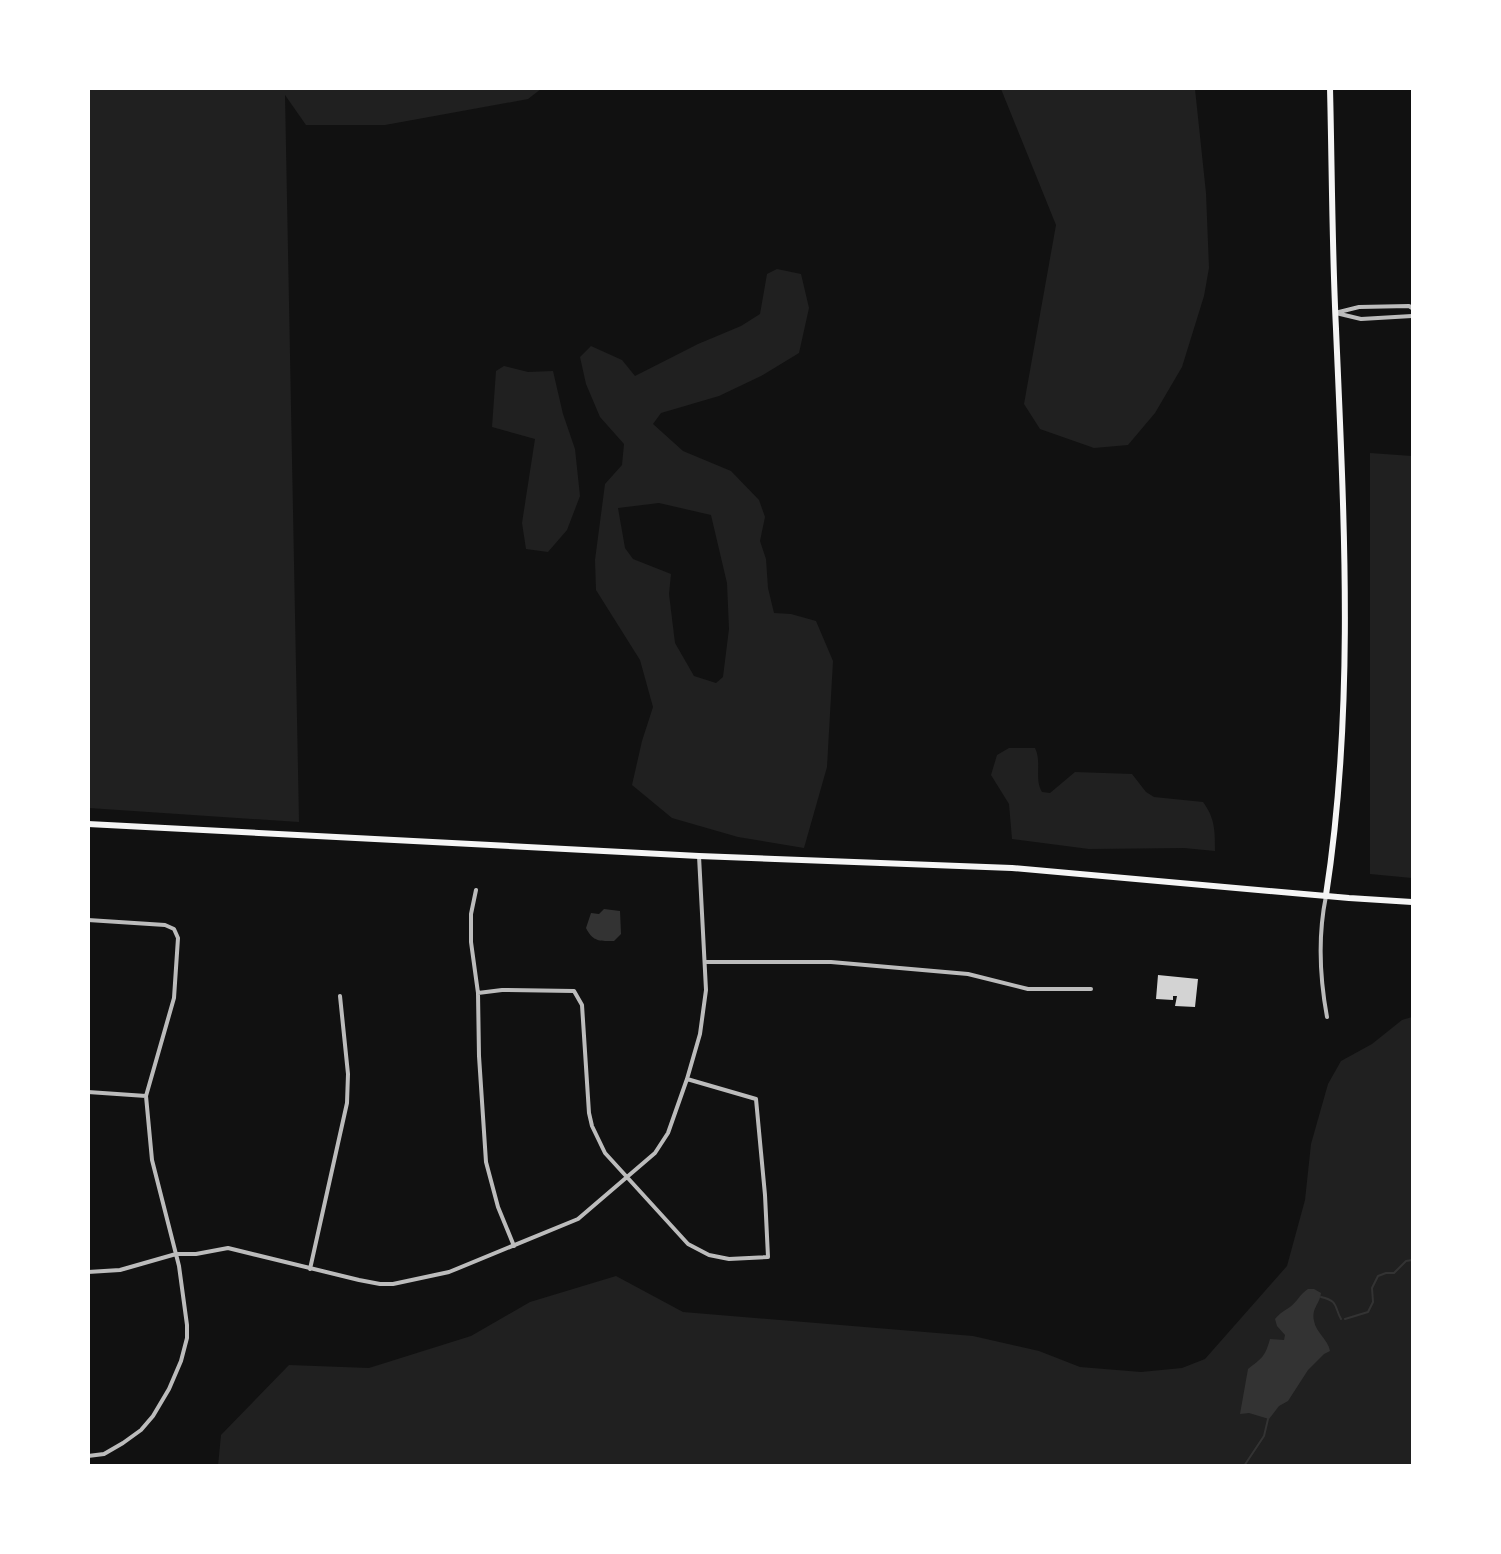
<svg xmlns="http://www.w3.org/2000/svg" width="1501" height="1554" viewBox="0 0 1501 1554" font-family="Figtree,sans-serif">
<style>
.green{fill:#202020;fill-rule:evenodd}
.water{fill:#333}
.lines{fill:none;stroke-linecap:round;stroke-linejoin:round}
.stream{stroke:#333;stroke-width:2}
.building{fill:#d3d3d3}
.minor{stroke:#bcbcbc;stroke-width:4}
.secondary{stroke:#f5f5f5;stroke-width:6}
</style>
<rect width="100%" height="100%" fill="#111"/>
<path class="green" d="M88 89H541L528 99 385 125H306L285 95 299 822 89 808Z
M1001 89H1195L1206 193 1209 268 1204 296 1182 367 1155 413 1128 445 1094 448 1040 429 1024 404 1056 225Z
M777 269 801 274 809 308 799 353 761 376 719 396 661 413 653 424 683 451 731 471 759 500 765 517 760 541 766 559 768 588 774 613 791 614 816 621 833 661 827 767 804 848 738 837 672 818 632 785 642 741 653 707 640 660 596 590 595 560 605 484 622 465 624 444 600 417 586 384 580 357 591 346 622 360 635 376 698 344 741 326 760 314 767 274ZM659 503 711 515 727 583 729 629 723 677 716 683 694 676 675 643 669 594 671 574 633 559 625 548 618 508Z
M504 366 528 372 553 371 563 414 575 449 580 496 567 530 548 552 526 549 522 523 535 439 492 427 496 371Z
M1370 453 1412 456V878L1370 874Z
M1009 748H1035C1042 762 1034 779 1042 792L1050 793 1075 772 1132 774 1146 792 1154 797 1203 802C1215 818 1215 831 1215 851L1184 848 1089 849 1012 839 1009 804 991 775 997 755Z
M1412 1017V1465L218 1466 221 1435 289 1365 369 1368 471 1336 530 1302 616 1276 683 1312 973 1336 1039 1351 1080 1367 1141 1372 1182 1368 1205 1359 1287 1266 1305 1200 1311 1144 1328 1084 1341 1061 1372 1044 1402 1020Z"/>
<path class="water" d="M604 909 620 911 621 934 614 941C600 941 593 942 586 928L591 913 599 914Z
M1308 1289H1314L1321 1293C1320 1304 1311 1308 1314 1321 1316 1333 1328 1339 1330 1351L1324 1354 1308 1370 1288 1401 1279 1406 1269 1419 1249 1413 1240 1414 1248 1369C1262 1358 1265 1357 1270 1339L1284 1340 1285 1335 1277 1326 1275 1319C1280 1313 1284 1311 1290 1307 1297 1302 1300 1294 1308 1289Z"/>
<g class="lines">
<path class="stream" d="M1321 1297C1339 1301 1334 1307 1341 1319
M1345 1319 1368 1312 1373 1302 1372 1288 1378 1276 1386 1273H1394L1406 1261 1412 1260
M1244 1466 1264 1436 1268 1419"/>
</g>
<path class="building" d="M1158 975 1198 979 1195 1007 1175 1006 1177 996H1173V1000L1156 999Z"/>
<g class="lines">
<path class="minor" d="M1335 313 1359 307 1409 306 1412 308
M1336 313 1361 319 1412 316
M476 890 471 914V942L478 993 479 1056 486 1162 498 1207 514 1246
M1326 896C1318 935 1320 979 1327 1017
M88 920 165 925 174 929 178 938 174 998 146 1096 152 1160 179 1266 187 1325V1338L181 1361 169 1389 153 1416 141 1430 123 1443 104 1454 88 1456
M705 962H831L968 974 1028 989H1091
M478 993 502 990 574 991 582 1005 589 1113 592 1126 605 1153 688 1244 709 1255 729 1259 768 1257 765 1195 756 1099 687 1079
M88 1092 146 1096
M310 1269 347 1103 348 1074 340 996
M88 1272 120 1270 176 1254H196L228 1248 359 1280 380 1284H393L449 1272 578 1219 655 1153 668 1133 687 1079 700 1034 706 990 699 856"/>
<path class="secondary" d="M88 824 699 856 1012 868 1349 898 1412 902
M1326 895C1355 708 1344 517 1336 329 1332 249 1332 169 1330 88"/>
</g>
<rect width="1501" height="1554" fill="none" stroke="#ffffff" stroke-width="180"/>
</svg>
